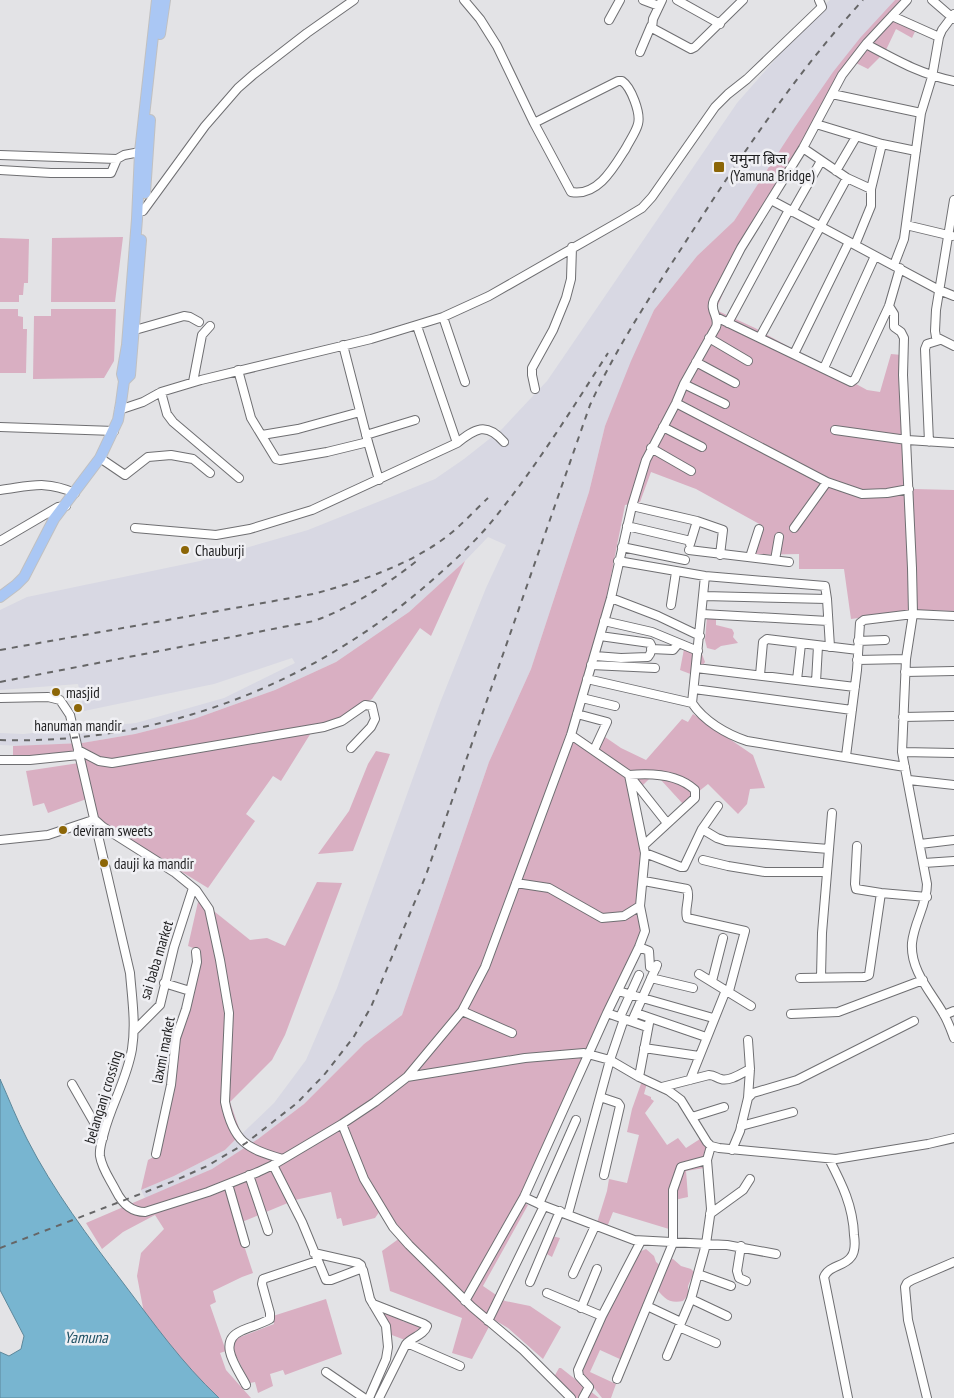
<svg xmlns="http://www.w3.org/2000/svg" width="954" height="1398" viewBox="0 0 954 1398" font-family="'PT Sans Narrow','Noto Sans Devanagari',sans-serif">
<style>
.built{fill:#d8d8e3}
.green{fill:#d9afc2}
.water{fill:#78b5d0;stroke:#5d889b}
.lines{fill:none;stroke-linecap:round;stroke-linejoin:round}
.minor-casing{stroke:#6f6f72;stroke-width:10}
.major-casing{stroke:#c0c0c1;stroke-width:12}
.minor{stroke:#fff;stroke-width:8}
.major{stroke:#aac7f4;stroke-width:10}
.rail{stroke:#666667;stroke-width:2;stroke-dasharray:6 6;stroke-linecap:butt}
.poi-dot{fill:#8c6607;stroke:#f0f0f4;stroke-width:2}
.labels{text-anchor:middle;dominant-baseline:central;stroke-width:5;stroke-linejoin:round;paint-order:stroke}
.poi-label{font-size:15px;fill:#1f1f20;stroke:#f0f0f4;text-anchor:start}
.street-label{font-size:15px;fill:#1f1f20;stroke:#f0f0f4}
.water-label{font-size:16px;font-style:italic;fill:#205265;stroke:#f0f0f4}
</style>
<rect width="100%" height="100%" fill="#e3e3e6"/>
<path class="built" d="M830 0H895L761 180 734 221 697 256 654 310 605 426 589 492 531 669 489 762 402 1015 364 1044 304 1104 258 1139 212 1169 145 1198 141 1190 174 1176 225 1150 274 1103 306 1060 337 988 440 703 486 588 506 545 488 537 465 561 409 612 336 662 275 690 194 719 135 734 82 743 23 746 0 745V733L23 734 136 723 224 698 295 663 292 658 214 684 84 711 78 684 0 690V610L27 597 200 561 308 530 435 479 464 459 502 429 547 381 737 103 816 13Z"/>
<path class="green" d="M895 0H910L898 14 918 25 912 38 896 29 885 52 868 69 854 62 743 248 724 284V291L716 310 755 328 867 390 880 392 891 354 902 355 905 484 914 489 954 490V611L919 610 851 619 844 569H799V554L754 555 763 526 696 489 651 472 640 502 625 505 602 621 569 728 598 748 605 737 621 748 646 760 682 719 688 722 693 714 753 755 765 788 750 789 747 804 738 814 708 784 683 804 661 780 650 778 635 793 646 852 643 906 647 932 524 1203 528 1205 483 1286 505 1301 530 1306 561 1327 543 1359 508 1328 493 1319 472 1359 452 1353 462 1318 390 1291 382 1251 404 1235 384 1205 375 1218 343 1226 341 1218 337 1219 331 1192 295 1200 237 1224 253 1273 242 1277 213 1291 216 1302 210 1305 226 1351 220 1353 226 1370 251 1398H219L195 1376 144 1313 137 1276 141 1253 164 1229 155 1215 123 1232 102 1249 86 1223 212 1169 258 1139 304 1104 364 1044 402 1015 489 762 531 669 589 492 605 426 631 361 654 310 697 256 734 221 795 127 833 72 860 38Z
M123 237 115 302H51L52 238Z
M0 238 29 239 28 283H24L23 295H19V302H0Z
M0 309H18V316L23 317V329H27L26 373H0Z
M51 309H116L114 361 104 378 33 379 34 316H51Z
M465 561 431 636 420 628 372 699 334 721 314 728 281 781 273 776 246 814 255 821 208 888 104 824 95 816 92 797 48 813 44 803 33 806 26 771 79 763 77 753 31 759 13 757V746L82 743 135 734 194 719 275 690 336 662 409 612Z
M707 617 716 618V625L732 629 734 633 733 637 738 643 721 646 715 650 707 648 705 640Z
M684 649 702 654 705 662 699 671 693 675 680 670Z
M376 751 390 754 353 851 318 854 349 811 368 764Z
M317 882 342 883 285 1035 272 1060 230 1102 241 1134 225 1150 174 1176 141 1190 148 1160 159 1154 179 1039 200 961 201 951 188 946 198 902 215 912 250 940 267 938 285 946Z
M642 1081 647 1083 644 1094 651 1097V1099L654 1101 645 1113 667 1145 678 1138 686 1148 700 1139 708 1149 704 1168 686 1171 688 1197 670 1201 669 1229 613 1212 607 1227 597 1223 607 1191 609 1179 627 1183 639 1135 627 1132 632 1109Z
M552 1236 560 1238 552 1257 545 1253Z
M646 1249 654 1256 656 1262 661 1266 670 1258 673 1259 681 1266 691 1269 694 1272 688 1286V1295L683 1301C669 1304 663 1298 655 1286L622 1360 600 1350 590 1372 616 1384 611 1398H602L581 1371 630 1267 639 1252Z
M326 1299 342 1354 285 1375 283 1370 270 1374 273 1386 258 1393 255 1382 250 1383 233 1350 235 1339 274 1324 273 1316Z
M375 1303 404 1312 402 1321 421 1327 405 1340 384 1332Z
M559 1368H561L599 1398H576L554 1377Z"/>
<path class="water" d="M0 1079C9 1099 17 1120 27 1139 53 1190 89 1238 124 1284 155 1325 181 1362 219 1398H0V1352L9 1356 21 1349 24 1336 0 1290Z"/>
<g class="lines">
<defs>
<path id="minor" d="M464 0 480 19 497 46 534 123 571 192C598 197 614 167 626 148 630 140 636 132 638 124 641 113 631 87 622 81H618L534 123
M643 0 659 6
M662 0 653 19 652 28 691 49 695 47 743 0
M677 0 720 24
M932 0 954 19
M892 16 939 37
M609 20 620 0
M866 44C896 60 920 74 954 81
M640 52 651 26
M832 94 921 113
M816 124 882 144 916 151
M803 148 847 178 871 189V206L855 245
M0 155 117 159 124 155 140 152
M0 170 51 173H111L117 159
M836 171 856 137
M871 189 882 144
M771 200 939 290 954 296
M954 200 936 310 935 331 936 337 954 346
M143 211 205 126 238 88 254 74 307 33 354 0
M792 212 821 161
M906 225 952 236
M894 265 904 239 921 113 932 77 939 37 942 30 954 14
M889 306 894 314V327L901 332 904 338 903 375 912 568 913 614 906 659 902 752 927 884C927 905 914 922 912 943 910 970 931 992 943 1013 948 1021 951 1030 954 1038
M443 317 465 382
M716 317 851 382 855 379 889 306 900 268
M728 323 789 210
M417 326 457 443
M135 330 184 316 190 317 199 322
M760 337 847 178
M709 338 748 361
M343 345 368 442 379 480
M794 354 849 242
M696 362 735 383
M824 368 875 256
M238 370 251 418 276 459 280 460 327 452 368 442
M193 382 202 335 210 326
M684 384 725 404
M535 389 532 375V368L553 330 566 298 571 279 572 247
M161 392 167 414 173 422 239 478
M676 403 827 482 862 494 887 493 909 489
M119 410 143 402 161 392 201 380 371 339 443 317 489 296 622 220 642 208 652 197 715 107 728 94 747 79 822 7 819 0
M0 427 114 431
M663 427 702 447
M835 430 907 440 954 443
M262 435 298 429 360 412
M366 435 415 420
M929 442 925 349 927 344 940 340
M651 448 691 471
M100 458 125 475 148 457 171 455 193 459 210 473
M0 490C31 486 45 480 75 493
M632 506 697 521 723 530 720 555
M627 526 691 541
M135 528 216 535 250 529 312 510 457 443C475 429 486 421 504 442
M794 528 827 482
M0 541 58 507 66 506
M690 544 697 521
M622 547 685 560
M689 550 789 562
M750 557 759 529
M775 560 779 537
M618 561 705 576 825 586 827 599 830 647
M704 596 827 599
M611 598 658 616 700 636
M671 605 676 572
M702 614 828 621
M604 621 652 632 698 651
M858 641 885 640
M651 649 673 650 678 644
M595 656 621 658 648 657C651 654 653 647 650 643L600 636
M857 660 906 659
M591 665 655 668
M696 668 855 687
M905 672 954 671
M760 675 763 642 767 639 858 650
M587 679 692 703C704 721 726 734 747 741L905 767
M797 680 801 644
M816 682 818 646
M694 689 852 710
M0 698 48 697 60 700 70 715 130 973C132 998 136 1024 132 1049 127 1079 111 1105 104 1133 102 1141 99 1148 100 1156 102 1169 110 1179 116 1191 122 1203 131 1212 145 1212L208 1192 258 1172 273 1165 342 1124 375 1102 407 1077 462 1011 485 967 571 735 611 598 632 506 646 460 676 403 684 384 716 327C720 317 709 311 714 300L741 248 803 148 842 75 866 44 907 0
M582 698 615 706
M692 703 705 576
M577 714 607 722 594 750
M903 717 954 716
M571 735 629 775 667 823
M78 750 99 761 112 763 324 727 342 721 365 705 372 706 375 719 371 727 351 748
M902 752 954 753
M846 756 857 670 860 623 864 620 913 614 954 616
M0 760H30L79 755
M629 775C650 773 678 774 695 790V798L644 845
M909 780 954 785
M94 819 103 827 174 872 196 890 209 909 220 960 229 1013 225 1102C233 1141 246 1149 283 1159
M702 829 717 838 726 841 829 849
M0 840 48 835 93 820
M920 844 954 840
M857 846 855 884 856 889 881 893 927 897
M645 853 681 867H684L702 829 718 806
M703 860 728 866 765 872H826
M924 863 954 861
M644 881 687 889C691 897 684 908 687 918L745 931 729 991
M516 883 549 888 602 918 624 916 640 906 645 853 629 775
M639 947 649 951 650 967 656 968
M699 974 751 1006
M821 977 822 933 832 813
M651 978 693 988
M800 978 864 977 869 975 881 893
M712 981 723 938
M164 983 190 991
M618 991 713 1018
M462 1011 512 1033
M607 1013 647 1027
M636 1013 706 1037
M791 1014 838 1012 923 980
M944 1015 954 1011
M620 1017 639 975
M632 1021 657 965
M134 1031 160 1005 174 947 193 888
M644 1048 699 1056
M407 1077 525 1058 584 1053 610 1060 639 1077 669 1091 681 1100 707 1142 711 1146 719 1148 836 1159 928 1144 954 1138
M639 1077 650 1018
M690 1080 726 990
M72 1084 103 1138
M662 1087 709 1075C715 1075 716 1078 721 1079 729 1082 742 1073 750 1069
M600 1097 618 1103 620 1106 604 1175
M748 1098 750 1069 748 1040
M692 1117 724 1107
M342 1124 364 1179 393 1227 409 1245 472 1307 523 1350 571 1398
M741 1126 793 1112
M732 1150 740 1131 748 1098 753 1093 797 1080 914 1021
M156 1154 171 1085 176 1038 186 1009 197 962 196 952
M829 1159C842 1184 853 1206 854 1235 855 1242 856 1251 851 1257 844 1267 829 1265 824 1277L848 1398
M273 1165 302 1222 326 1280H331L360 1269 363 1270 370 1299 386 1326 388 1347 386 1359 369 1398
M249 1175 268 1231
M228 1184 245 1243
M524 1197 539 1204 634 1240 727 1245 776 1254
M539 1204 576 1120
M568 1214 610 1060 624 1019
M710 1214 743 1190 750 1179
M741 1246 737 1271 739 1278 746 1281
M314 1253 358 1263 361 1265 362 1269
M573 1274 595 1226
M698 1274 731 1286
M530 1282 560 1211
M547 1293 602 1316
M691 1299 727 1316
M465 1301 524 1197 607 1013 639 947 645 931 640 906
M373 1304 424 1324 427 1326C424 1335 412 1337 406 1344L379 1398
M647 1306 681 1322
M581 1308 597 1269
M488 1321 544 1206
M679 1327 716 1343
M407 1343 460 1366
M667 1356 691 1299 706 1244 711 1209 707 1160 711 1146
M326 1372 364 1398
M617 1379 673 1243V1190L681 1167 707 1160
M246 1385C238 1369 216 1342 241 1331 250 1327 261 1324 270 1319V1313L262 1284 263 1279 317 1261
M583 1398 589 1387 579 1376 578 1370 602 1316 641 1241
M927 1398 908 1320 905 1287 907 1283 912 1280 954 1262"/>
<path id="major" d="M160 34 165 0
M145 193 150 120
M124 381 130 375 141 240
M0 597 16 585 24 577 54 519 100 458 118 420 121 403 124 381 122 374 127 345 137 219 140 152 157 0"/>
</defs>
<use href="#minor" class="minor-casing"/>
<use href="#major" class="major-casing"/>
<use href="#minor" class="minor"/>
<use href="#major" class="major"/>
<path class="rail" d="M0 650 313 594C358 582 404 567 442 540 459 528 473 512 488 498
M0 682 314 621C352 607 387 585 419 559
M0 740C154 745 305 688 422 589 445 569 468 549 488 526 533 472 570 412 608 353
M0 1248 174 1181 207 1166 246 1143 297 1103 324 1075 353 1038 371 1007 426 875 590 405C618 344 654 291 690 235 743 153 797 72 863 0"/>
</g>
<g class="poi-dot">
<rect x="713" y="161" width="12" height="12" rx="2.5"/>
<circle cx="185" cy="550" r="5"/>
<circle cx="56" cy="692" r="5"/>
<circle cx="78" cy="708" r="5"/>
<circle cx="63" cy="830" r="5"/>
<circle cx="104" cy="863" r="5"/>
</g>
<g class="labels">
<g class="poi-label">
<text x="730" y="158">यमुना ब्रिज<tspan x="730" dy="17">(Yamuna Bridge)</tspan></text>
<text x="195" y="550">Chauburji</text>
<text x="66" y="692">masjid</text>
<text x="78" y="725" text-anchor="middle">hanuman mandir</text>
<text x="73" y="830">deviram sweets</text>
<text x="114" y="863">dauji ka mandir</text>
</g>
<g class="street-label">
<text transform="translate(156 960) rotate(-73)">sai baba market</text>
<text transform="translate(163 1050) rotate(-79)">laxmi market</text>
<text transform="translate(103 1097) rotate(-73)">belanganj crossing</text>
</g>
<g class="water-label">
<text x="86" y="1337">Yamuna</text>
</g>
</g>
</svg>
